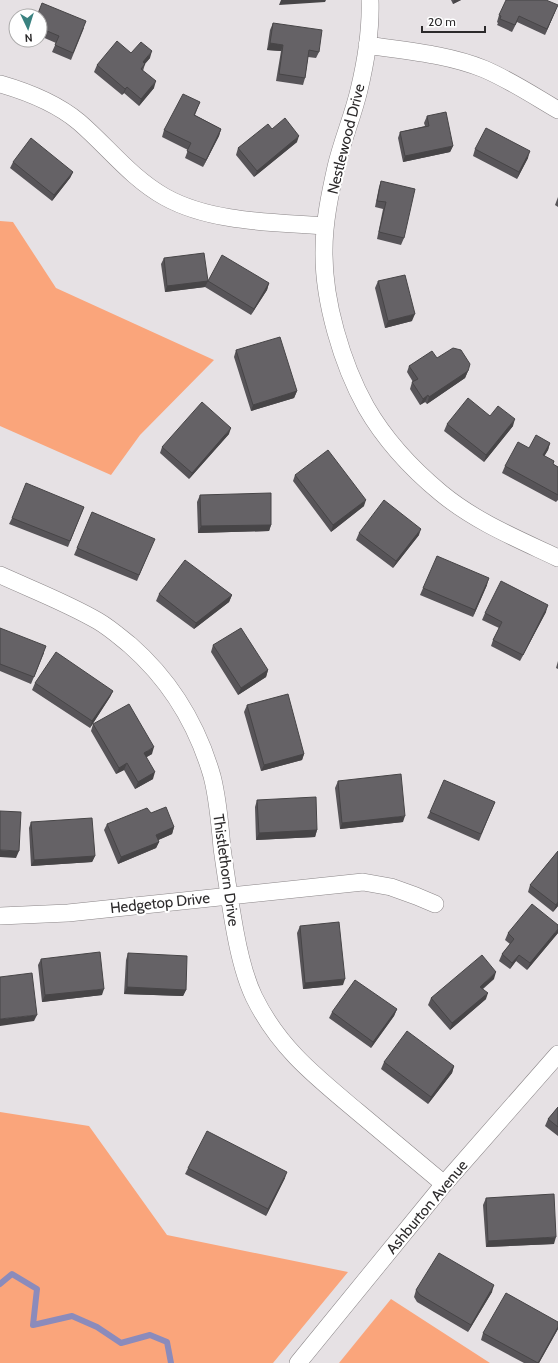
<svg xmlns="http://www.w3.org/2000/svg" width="558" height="1363" viewBox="0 0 558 1363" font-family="Cabin,sans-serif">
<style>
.green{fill:#faa57b}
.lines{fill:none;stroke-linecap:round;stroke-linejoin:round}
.stream{stroke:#8b8bbb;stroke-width:6}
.street-casing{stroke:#8b8688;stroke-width:18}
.street{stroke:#fff;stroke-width:17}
.wall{fill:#575458}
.shaded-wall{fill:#474547}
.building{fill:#656266;stroke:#474547}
.labels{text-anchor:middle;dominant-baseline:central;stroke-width:4;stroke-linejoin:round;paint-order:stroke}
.street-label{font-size:15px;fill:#2c2a2b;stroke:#fff}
</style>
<rect width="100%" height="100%" fill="#e6e1e4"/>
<path class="green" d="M0 221 13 222 56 288 214 360 140 435 111 475 0 426Z
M0 1112 89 1126 167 1235 348 1272 273 1363H0Z
M391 1299 490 1363H339Z"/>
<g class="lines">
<path class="stream" d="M0 1284 12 1274 37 1289 33 1325 72 1316 97 1327 121 1343 150 1335 167 1342 171 1363"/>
<defs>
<path id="street" d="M370 0C371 29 366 61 359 90 353 116 342 141 336 167 330 194 324 222 324 250 323 300 342 364 366 407 385 440 412 469 441 493 476 522 518 539 558 558
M367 45C406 51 447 54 484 69 510 80 534 96 558 110
M0 84C28 92 56 103 79 122 108 147 131 178 165 197 212 223 274 222 325 226
M0 575C33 590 67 603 98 621 110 628 120 637 130 645 171 681 197 724 212 776 218 799 220 824 222 848 226 876 230 903 235 931 239 953 244 976 254 997 279 1048 315 1076 358 1112 387 1136 415 1160 444 1184
M0 916 68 913 363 882 391 887 416 896 435 904
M298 1363 444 1184 558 1054"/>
</defs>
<use href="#street" class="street-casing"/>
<use href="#street" class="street"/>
</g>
<path class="wall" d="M451 0H461L453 4Z
M555 12 545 35 517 22 512 32 497 25 498 23 497 22 499 15Z
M40 16 84 28 71 60 52 52 56 43 40 36Z
M273 23 319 52 316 58 308 57 305 78 303 85 276 81 281 51 267 50 270 30Z
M131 53 150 58 145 64 143 71 154 88 139 106 124 93 122 95 94 72 97 65Z
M200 102 195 115 221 129 219 136 203 167 185 158 188 150 162 137 164 130Z
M427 116 453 146 450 152 403 162 398 138 400 132 425 126 424 123Z
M272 129 297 142 254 177 236 155 238 148Z
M475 149 528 158 517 179 473 156Z
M13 162 73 172 70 178 52 201 10 168Z
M381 181 404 238 401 245 377 239 383 209 375 207 379 187Z
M558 197V207L555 205Z
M164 258 208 281 269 283 267 290 251 315 205 287 165 292 161 264Z
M378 281 412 321 385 328 375 288Z
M236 350 297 391 294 398 251 411 234 357Z
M437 358 468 371 465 378 427 404 425 402 420 405 410 389 412 382H413L407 372 409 366Z
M447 424 513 426 484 462 444 431Z
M229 434 189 479 160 453 162 447Z
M550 443 548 450 544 456 553 464 558 467V500L556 502 502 473 505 466 529 448Z
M295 475 364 506 331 532 293 481Z
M200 495 271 525 269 531 198 533 197 502Z
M84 507 68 547 9 524 12 518Z
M359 533 419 535 393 568 356 540Z
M152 545 137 581 74 555 77 548Z
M487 585 473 617 420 595 423 588Z
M159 594 232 595 229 602 194 629 156 601Z
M546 612 520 661 491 646 493 640 499 628 482 620 485 613Z
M0 628 44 653 31 684 0 671Z
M213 645 268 670 266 677 238 695 211 652Z
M558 661V669L556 668Z
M35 683 113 691 110 697 90 728 32 690Z
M247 705 304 754 302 760 261 771 244 712Z
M93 724 152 754 146 757 153 779 135 789 124 770 116 774 91 731Z
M338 781 403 822 340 829 335 788Z
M257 800 317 830 315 837 256 840 255 807Z
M495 802 479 841 427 818 430 812Z
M151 813 174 827 172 834 158 840 159 842 156 848 118 864 104 830 107 824Z
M31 822 95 856 92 862 31 866 29 828Z
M558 851V906L553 912 528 892 530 885Z
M300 926 343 985 303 989 297 933Z
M508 933H558L527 970 516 961 510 969 499 961 502 954 510 944 505 940Z
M128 953 186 990 183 996 124 994 126 960Z
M41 959 102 995 42 1002 38 965Z
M494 979 483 989 486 999 450 1030 428 1005 431 998Z
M397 1009 394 1016 371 1048 329 1018 332 1012Z
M384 1062 454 1066 452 1073 428 1104 381 1069Z
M558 1107V1136L545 1126 548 1119Z
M188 1168 285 1178 266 1216 185 1174Z
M486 1198 554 1244 486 1247 483 1205Z
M416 1290 492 1292 468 1332 417 1302 414 1297Z
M558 1322V1329L539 1363H524L481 1340 483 1333Z"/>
<path class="shaded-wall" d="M281 0H326L325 2 279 5Z
M454 0H461L453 4Z
M558 5 555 12 545 35 547 29Z
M270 43 283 45 281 51 267 50Z
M152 51 150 58 140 69 143 62Z
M156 81 154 88 139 106 141 99Z
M127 87 124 93 122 95 125 89Z
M221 129 219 136 203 167 206 160Z
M299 136 297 142 254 177 257 171Z
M453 146 450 152 403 162 405 156Z
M530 151 528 158 517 179 519 172Z
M73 172 70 178 52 201 54 195Z
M208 281 205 287 165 292 167 286Z
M269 283 267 290 251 315 254 309Z
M415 314 412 321 385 328 388 321Z
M468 371 465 378 427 404 429 397Z
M297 391 294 398 251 411 253 405Z
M428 395 425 402 420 405 423 399Z
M515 419 513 426 484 462 486 455Z
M231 428 229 434 189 479 192 473Z
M550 443 548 450 541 462 543 455Z
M366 500 364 506 331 532 333 525Z
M271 525 269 531 198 533 201 526Z
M421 529 419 535 393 568 396 561Z
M489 578 487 585 473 617 475 610Z
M232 595 229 602 194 629 196 623Z
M548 605 546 612 520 661Z
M268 670 266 677 238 695 241 688Z
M113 691 110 697 90 728 92 721Z
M154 747 152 754 142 760 144 753Z
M304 754 302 760 261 771 264 765Z
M127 763 124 770 116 774 119 768Z
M155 772 153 779 135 789 138 782Z
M405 816 403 822 340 829 342 823Z
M174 827 172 834 154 842 156 835Z
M317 830 315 837 256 840 259 833Z
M159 842 156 848 118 864 121 857Z
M0 850 19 851 16 858 0 857Z
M95 856 92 862 31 866 34 860Z
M558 902V906L553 912 556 905Z
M558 929V933L527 970 530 963Z
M519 955 516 961 510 969 512 963Z
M496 972 494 979 477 993 480 987Z
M345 979 343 985 303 989 305 983Z
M127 987 186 990 183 996 124 994Z
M104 989 102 995 42 1002 45 995Z
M488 993 486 999 450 1030 452 1023Z
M397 1009 394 1016 371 1048 373 1042Z
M37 1015 34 1021 0 1026V1019Z
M454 1066 452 1073 428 1104 431 1097Z
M287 1172 285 1178 266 1216 268 1209Z
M556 1237 554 1244 486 1247 488 1241Z
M494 1285 492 1292 468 1332 471 1325Z
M558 1327V1329L539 1363H538Z"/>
<path class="building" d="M506 0H546L558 5 547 29 519 16 515 25 500 19 501 16 499 15Z
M42 3 86 21 73 53 55 45 59 36 40 28V16H37Z
M273 23 322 30 319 52 309 50 305 78 279 74 283 45 270 43Z
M117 41 131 53 141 42 152 51 143 62 145 64 141 69 156 81 141 99 127 87 125 89 97 65Z
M183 94 200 102 194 115 221 129 206 160 187 151 191 143 164 130Z
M446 112 453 146 405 156 400 132 429 126 427 116Z
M285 118 299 136 257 171 238 148 268 124 272 129Z
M486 128 530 151 519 172 475 149Z
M31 138 73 172 54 195 13 162Z
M381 181 415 189 404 238 379 232 386 202 377 201Z
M204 253 208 281 167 286 164 258Z
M222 255 269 283 254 309 208 281Z
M405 275 415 314 388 321 378 281Z
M280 337 297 391 253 405 236 350Z
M453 348 461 350 470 364 468 371 429 397 428 395 423 399 412 382 418 379 409 366 432 351 437 358Z
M468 398 490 416 498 406 515 419 486 455 447 424Z
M202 402 231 428 192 473 162 447Z
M536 435 550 443 543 455 554 461 553 464 558 467V495L505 466 518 442 529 448Z
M328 450 366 500 333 525 295 475Z
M26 483 84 507 70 541 12 518Z
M271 493V525L201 526 200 495Z
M384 500 421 529 396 561 359 533Z
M92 512 155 539 139 575 77 548Z
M437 556 489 578 475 610 423 588Z
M185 560 232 595 196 623 159 594Z
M501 581 548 605 523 655 493 640 502 622 485 613Z
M0 628 46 646 34 677 0 664Z
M241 628 268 670 241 688 213 645Z
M56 652 113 691 92 721 35 683Z
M288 694 304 754 264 765 247 705Z
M129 704 154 747 144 753 155 772 138 782 127 763 119 768 93 724Z
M401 774 405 816 342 823 338 781Z
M444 780 495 802 481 834 430 812Z
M316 797 317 830 259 833 257 800Z
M166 807 174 827 156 835 159 842 121 857 107 824 147 808 151 813Z
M0 811 21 812 19 851 0 850Z
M92 818 95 856 34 860 31 822Z
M558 851V902L556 905 530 885Z
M532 904 558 925V929L530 963 519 955 512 963 502 954 514 939 508 933Z
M339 922 345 979 305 983 300 926Z
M100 952 104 989 45 995 41 959Z
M128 953 187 956 186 990 127 987Z
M482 955 496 972 480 987 488 993 452 1023 431 998Z
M32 973 37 1015 0 1019V977Z
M355 980 397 1009 373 1042 332 1012Z
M407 1031 454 1066 431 1097 384 1062Z
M558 1107V1127L548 1119Z
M207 1131 287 1172 268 1209 188 1168Z
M554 1194 556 1237 488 1241 486 1198Z
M439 1253 494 1285 471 1325 420 1295 416 1290Z
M506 1293 558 1322V1327L538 1363 483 1333Z"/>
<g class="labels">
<g class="street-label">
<text transform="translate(346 139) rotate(-76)">Nestlewood Drive</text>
<text transform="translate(226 870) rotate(82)">Thistlethorn Drive</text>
<text transform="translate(160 903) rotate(-6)">Hedgetop Drive</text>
<text transform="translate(427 1207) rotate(-50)">Ashburton Avenue</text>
</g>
</g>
<g transform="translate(28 28) rotate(176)"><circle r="19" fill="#ffffff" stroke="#abaaaa"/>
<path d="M0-3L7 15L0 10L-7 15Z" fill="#3a8280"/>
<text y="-6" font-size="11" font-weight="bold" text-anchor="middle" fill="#2c2a2b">N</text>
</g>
<path d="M422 26v6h63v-6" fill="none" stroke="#2c2a2b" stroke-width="2"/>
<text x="428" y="26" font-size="12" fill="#2c2a2b" stroke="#ffffff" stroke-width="3" paint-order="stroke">20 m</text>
</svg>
